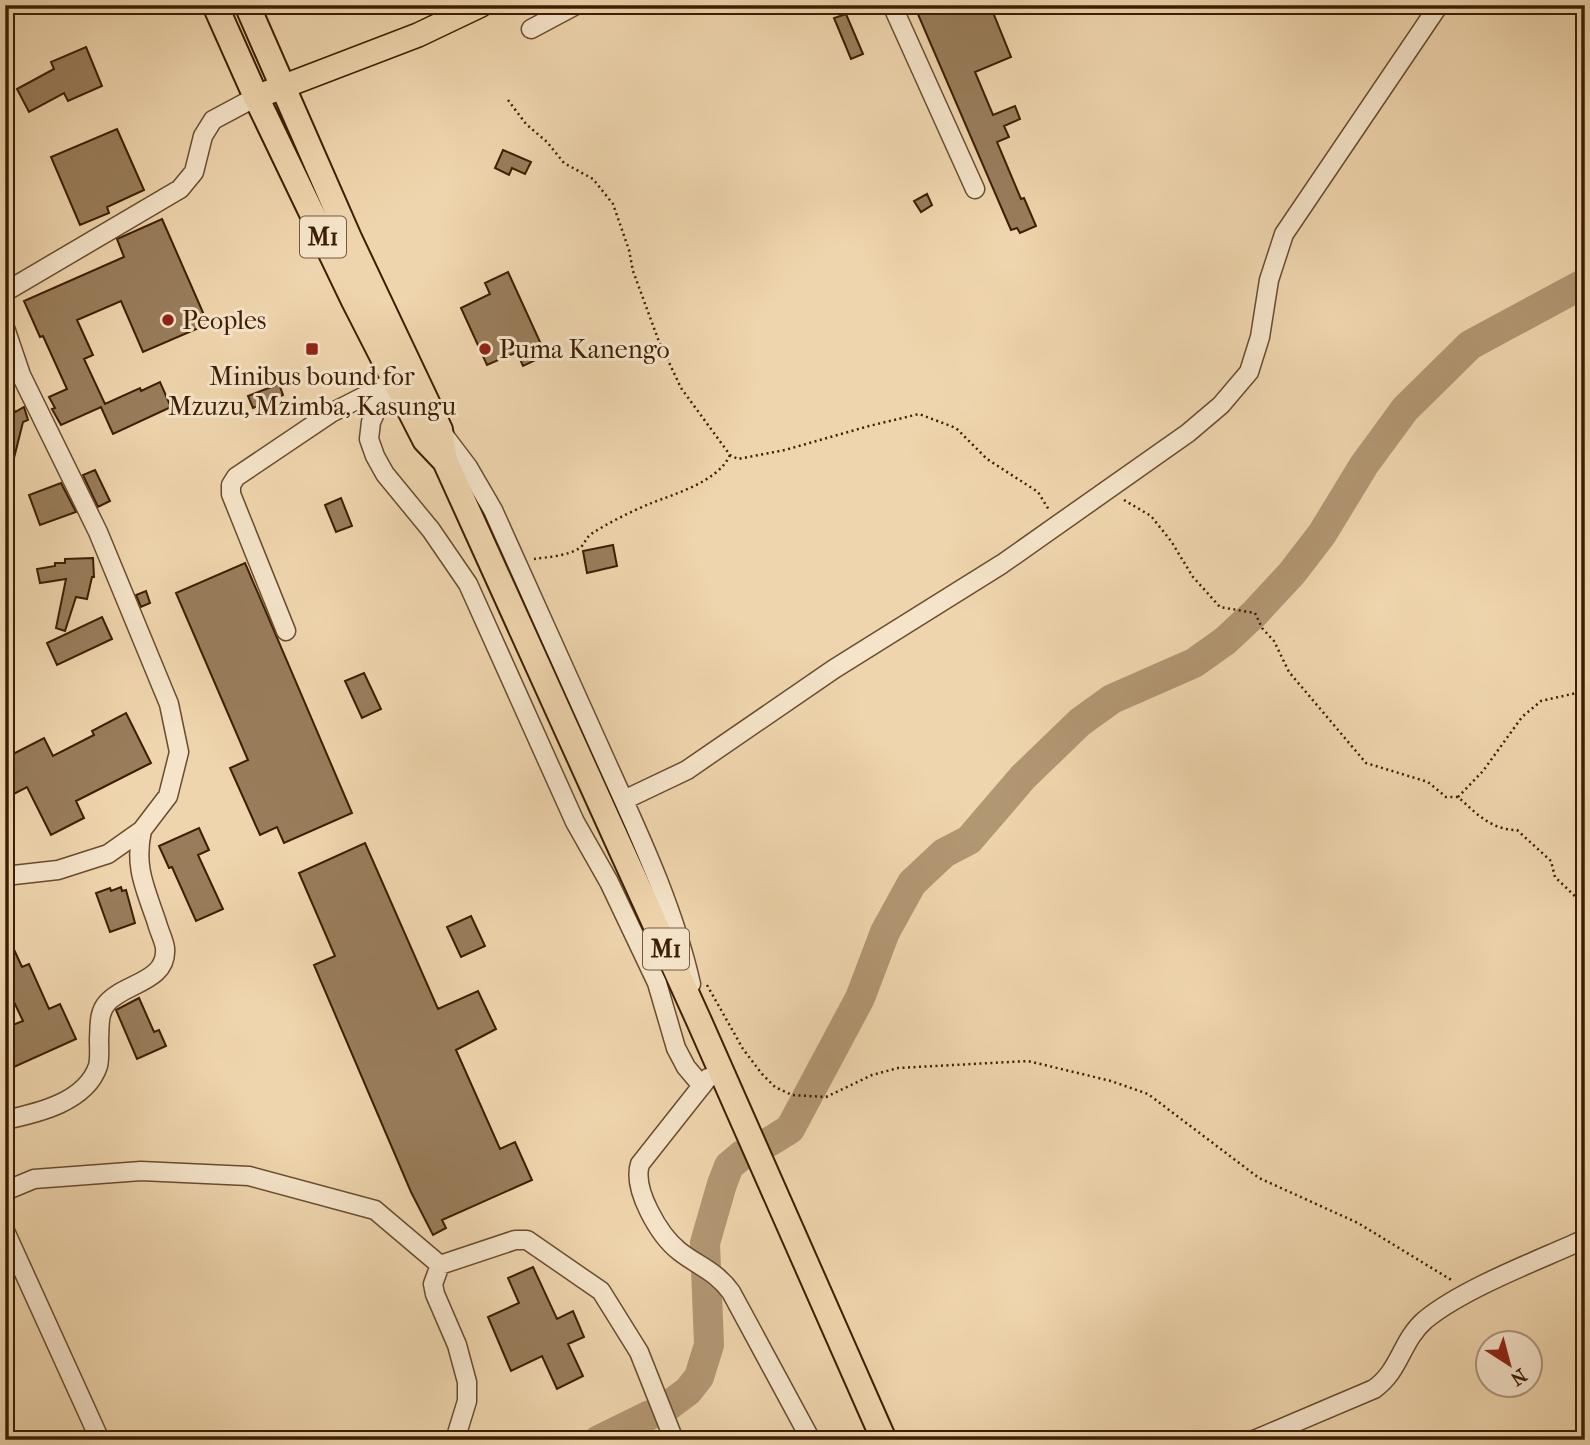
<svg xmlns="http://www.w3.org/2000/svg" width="1590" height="1445" viewBox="0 0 1590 1445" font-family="'IM FELL French Canon',serif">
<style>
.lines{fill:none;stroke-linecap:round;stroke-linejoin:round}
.river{stroke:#b29773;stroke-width:30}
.building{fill:#997d5b;stroke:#3c1e03;stroke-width:2}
.minor-casing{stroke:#694c2e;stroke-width:21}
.major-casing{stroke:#3c1e03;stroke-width:26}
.highway-casing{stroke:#3c1e03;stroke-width:28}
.path{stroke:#3c1e03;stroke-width:2.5;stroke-dasharray:2 3.5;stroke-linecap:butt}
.minor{stroke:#f5e4ca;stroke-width:18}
.major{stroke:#efd5ad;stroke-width:23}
.highway{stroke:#efd5ad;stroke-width:24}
.poi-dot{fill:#8f2418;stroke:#f5e4ca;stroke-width:2.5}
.labels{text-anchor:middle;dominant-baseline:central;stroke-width:6;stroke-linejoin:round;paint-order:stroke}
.shield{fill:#f5e4ca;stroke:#74593f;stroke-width:2}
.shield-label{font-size:24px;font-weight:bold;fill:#3c1e03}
.poi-label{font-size:26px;fill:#3c1e03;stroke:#f5e4ca;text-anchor:start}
</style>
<rect width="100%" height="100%" fill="#efd5ad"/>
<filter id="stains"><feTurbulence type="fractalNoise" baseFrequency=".00286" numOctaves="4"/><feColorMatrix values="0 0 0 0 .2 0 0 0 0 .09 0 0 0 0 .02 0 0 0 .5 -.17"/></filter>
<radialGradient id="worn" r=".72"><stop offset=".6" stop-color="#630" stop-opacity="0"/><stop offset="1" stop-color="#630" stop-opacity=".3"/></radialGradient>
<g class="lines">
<path class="river" d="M769 1142 790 1129 860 998 885 932 912 883 944 853 969 840 1023 777 1080 722 1112 699 1194 663 1225 641 1255 613 1292 573 1322 534 1364 465 1405 409 1470 345 1585 283
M668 1406 688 1391 699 1377 709 1345 705 1243 722 1184 729 1166 742 1155
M599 1440 650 1415"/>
</g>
<path class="building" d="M914 5H990L1011 57 975 72 993 115 1015 106 1020 119 1004 126 1009 137 997 142 1021 199 1024 198 1036 226 1020 233 1017 228 1011 230Z
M846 14 863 54 851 59 834 18Z
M86 47 102 86 68 101 64 93 29 112 17 89 54 69 51 62Z
M117 129 144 190 107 207 109 213 80 225 51 157Z
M503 150 531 162 525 174 512 168 509 175 495 168Z
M927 194 932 205 921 212 914 201Z
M162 219 208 324 143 352 121 301 77 320 93 355 84 359 105 404 140 388 141 391 160 382 171 407 113 434 101 407 61 425 52 409 55 408 49 397 67 389 43 336 40 337 24 301 124 257 117 239Z
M508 272 546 355 523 366 517 352 487 365 461 308 490 294 485 283Z
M279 384 283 395 253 408 248 396Z
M5 391 15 412 24 407 28 420 23 422 10 474H5Z
M95 470 110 501 98 507 83 475Z
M61 483 76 512 40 525 29 495Z
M341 498 352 526 336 532 325 505Z
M613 545 617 566 587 573 583 551Z
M93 558 94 577H92L87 599 76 597 65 631 56 628 66 579 40 583 37 569 55 566V563H65V559Z
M245 563 352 813 284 843 277 827 260 835 230 768 248 760 176 593Z
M146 591 150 603 141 607 136 595Z
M102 617 112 639 57 665 47 643Z
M364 673 381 709 362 718 345 681Z
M126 713 151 763 76 801 84 818 51 835 27 787 10 796 5 787V764L13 760 11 755 44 738 53 756 94 735 92 731Z
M199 828 209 850 198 855 223 909 196 921 172 867 169 868 159 846Z
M365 843 438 1009 478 991 496 1029 456 1050 500 1149 515 1142 532 1180 442 1220 446 1228 433 1235 411 1192 314 965 335 956 299 873Z
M121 887 122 891 126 890 135 923 110 932 96 893 110 888 111 891Z
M471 916 485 946 461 957 447 927Z
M5 930 22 967 29 964 49 1009 60 1004 76 1039 5 1071V1028L23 1021 5 983Z
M139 998 154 1032 159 1030 166 1046 137 1059 116 1010Z
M533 1267 557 1319 573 1311 584 1337 568 1344 583 1376 557 1389 542 1356 511 1371 488 1317 519 1303 508 1278Z"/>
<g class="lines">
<defs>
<path id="minor" d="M892 5 975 189
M531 29 576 5
M5 292 180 189 194 172 203 136 213 120 256 97
M5 328 21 375 98 532 169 704 179 752 168 796 142 830 108 854 58 870 5 876
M392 376 371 422 369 439 375 456 385 474 431 530 468 584 575 822 609 882 657 983 676 1048 686 1067 702 1086
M443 434 468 467 493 510C530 593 568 676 605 759 638 832 673 905 691 984
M286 631 231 494V485L236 477 331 413 388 384
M624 800 687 770 834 669 1002 564 1188 433 1221 405 1249 372 1260 337 1269 280 1284 234 1439 5
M708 1078 640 1164C632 1189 659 1235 679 1251 698 1266 716 1271 731 1292L811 1440
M5 1120C38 1113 86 1102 98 1066 100 1058 99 1047 99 1039 100 1027 98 1013 107 1003 124 983 168 982 165 948 164 940 159 931 157 923 145 887 134 868 142 830
M5 1191 34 1179 141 1171 249 1176 375 1210 440 1265
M5 1231 100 1440
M455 1440 467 1401V1382L457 1345 435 1294 433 1284 440 1265 515 1240H527L601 1291 639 1352 674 1440
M1254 1440 1374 1389C1400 1371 1401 1341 1425 1320 1464 1288 1537 1261 1585 1239"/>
<path id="major" d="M256 97 418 35 481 5"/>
<path id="highway" d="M215 5 256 97 354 301 425 440 444 460
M247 5 350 240 440 430 445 461 699 1021 884 1440"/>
</defs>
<use href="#minor" class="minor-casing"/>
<use href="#major" class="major-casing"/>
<use href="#highway" class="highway-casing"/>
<path class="path" d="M508 100 526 124 547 142 564 163 593 179 613 204 629 250 633 271 658 339 681 388 730 455 738 459 785 450 869 426 919 414 956 428 987 459 1038 492 1049 510
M1124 500 1151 516 1171 541 1193 577 1220 607 1255 613 1262 628 1274 641 1289 672 1366 763 1428 782 1446 797H1458C1476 813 1491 830 1517 830L1551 861 1555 877 1580 901 1585 909
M534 559C548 557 569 556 581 547 585 543 586 538 591 534 608 523 630 512 649 504 674 494 718 482 730 455
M1458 797 1483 771 1522 717 1541 701 1585 691
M707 985 743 1049 762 1074 775 1087 792 1095 826 1097 872 1075 898 1068 1028 1061 1111 1081 1148 1094 1259 1178 1358 1223 1453 1281"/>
<use href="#minor" class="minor"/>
<use href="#major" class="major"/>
<use href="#highway" class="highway"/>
</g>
<g class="poi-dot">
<circle cx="168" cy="320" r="7"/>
<rect x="305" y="342" width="14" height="14" rx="3.5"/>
<circle cx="485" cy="349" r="7"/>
</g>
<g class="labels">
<g class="shield">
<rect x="300" y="216.5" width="46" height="41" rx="5"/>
<rect x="643" y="928.5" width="46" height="41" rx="5"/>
</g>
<g class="shield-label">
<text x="323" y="237">M1</text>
<text x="666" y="949">M1</text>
</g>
<g class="poi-label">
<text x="182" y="320">Peoples</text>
<text x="499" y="349">Puma Kanengo</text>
<text x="312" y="376" text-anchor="middle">Minibus bound for<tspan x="312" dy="30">Mzuzu, Mzimba, Kasungu</tspan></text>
</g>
</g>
<rect width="1590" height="1445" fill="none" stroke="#efd5ad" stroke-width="28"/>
<rect x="7" y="7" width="1576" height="1431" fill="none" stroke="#3c1e03" stroke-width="3.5"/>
<rect x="14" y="14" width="1562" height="1417" fill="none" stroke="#3c1e03" stroke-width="2"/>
<g transform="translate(1509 1364) rotate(144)"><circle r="33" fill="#f5e4ca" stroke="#ab957a" stroke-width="2"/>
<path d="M0-5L12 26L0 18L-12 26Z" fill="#8f2418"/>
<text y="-10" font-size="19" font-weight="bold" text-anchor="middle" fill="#3c1e03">N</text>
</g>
<rect width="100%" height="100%" filter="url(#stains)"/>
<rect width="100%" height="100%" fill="url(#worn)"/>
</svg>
